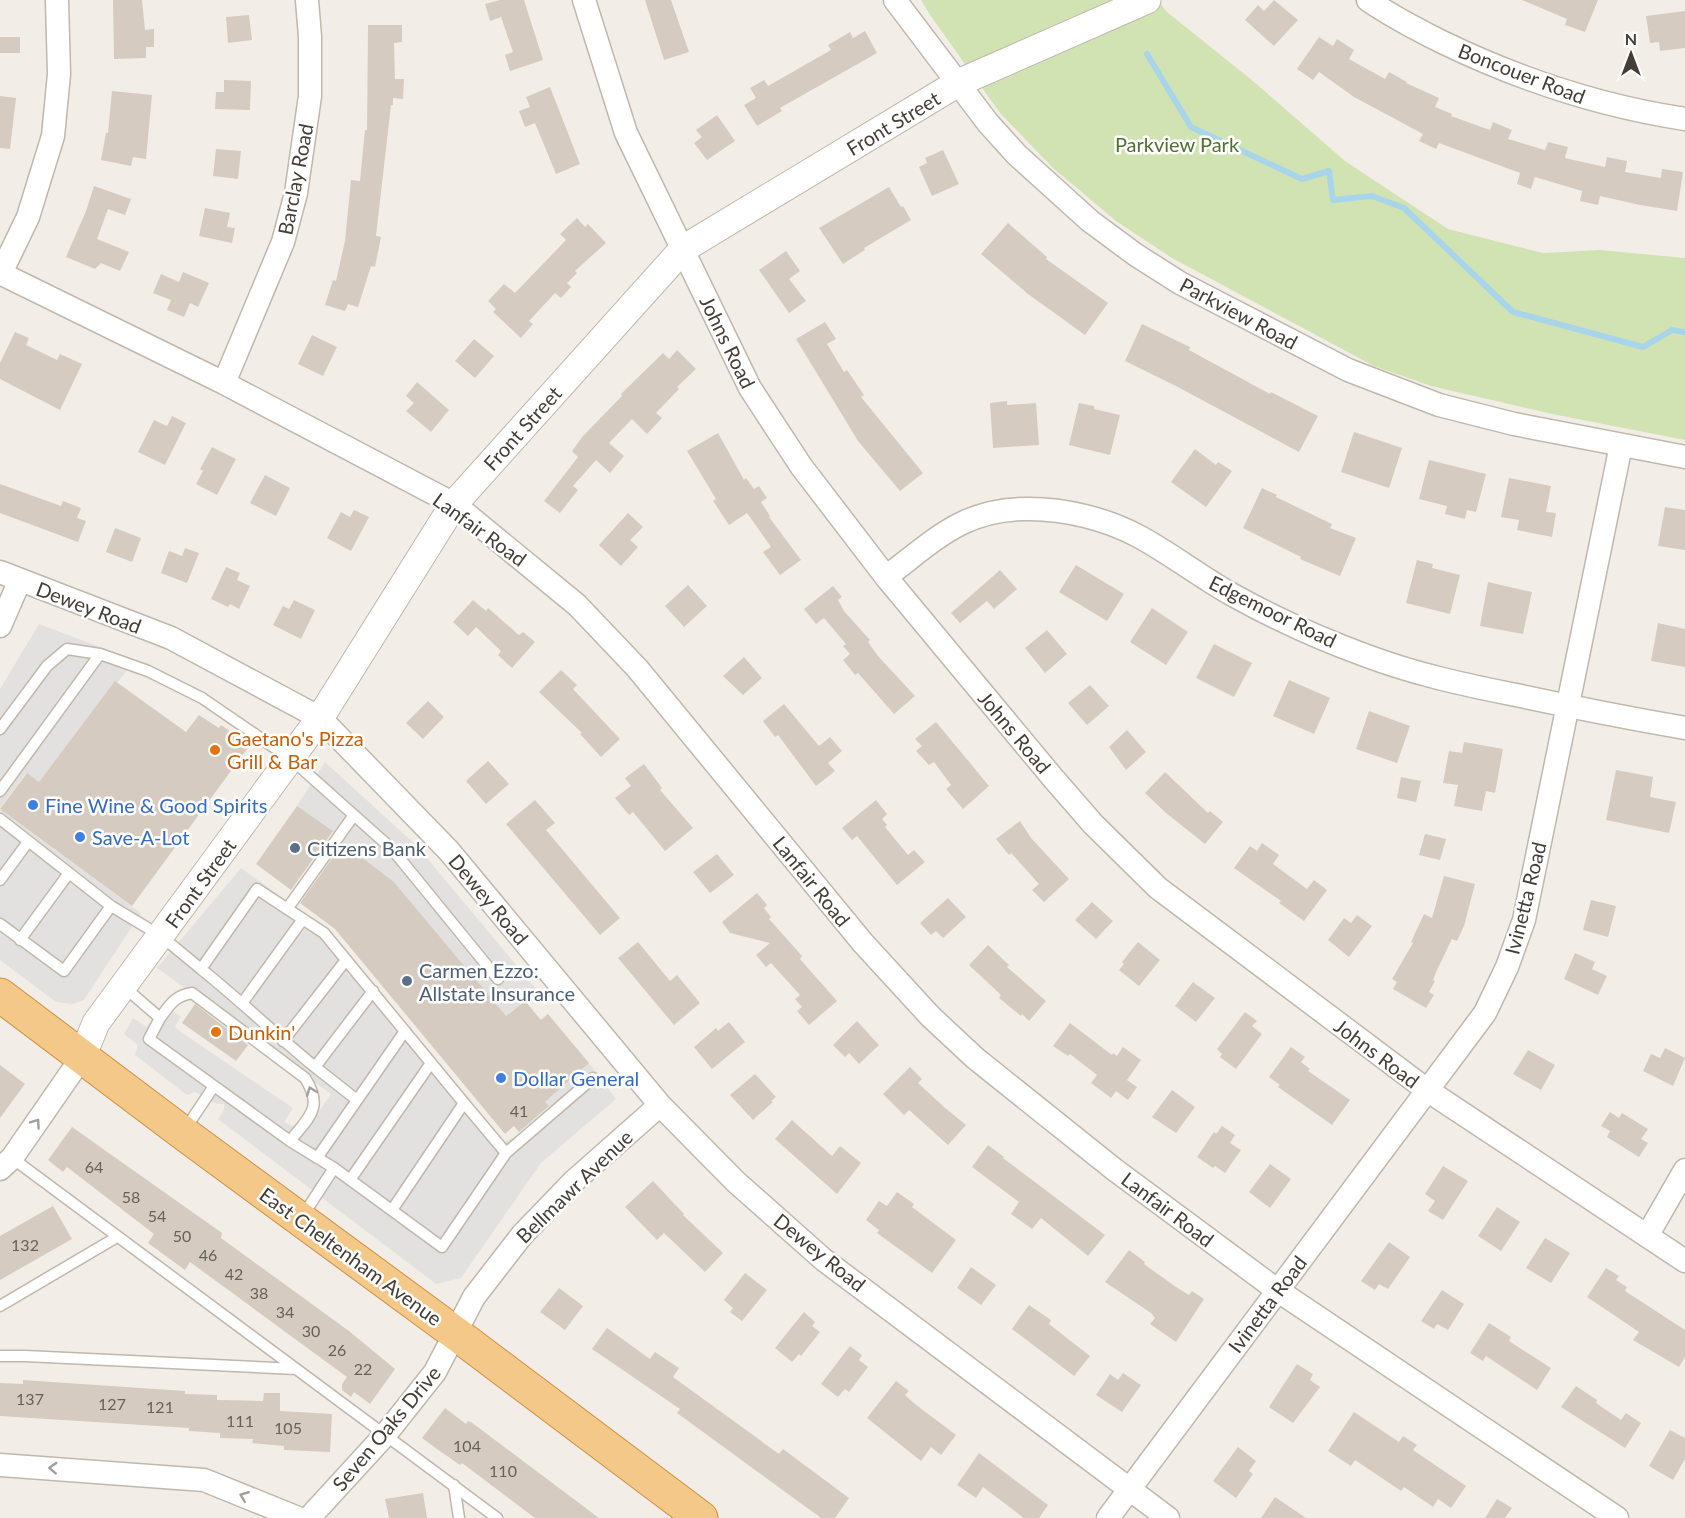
<svg xmlns="http://www.w3.org/2000/svg" width="1685" height="1518" viewBox="0 0 1685 1518" font-family="Lato,sans-serif">
<style>
.green{fill:#d2e3b3}
.parking{fill:#e3e1df}
.lines{fill:none;stroke-linecap:round;stroke-linejoin:round}
.stream{stroke:#a8d5ea;stroke-width:6}
.building{fill:#d6cbc0}
.service-casing{stroke:#c0b7ad;stroke-width:13}
.minor-casing{stroke:#c0b7ad;stroke-width:25}
.tertiary-casing{stroke:#c0b7ad;stroke-width:29}
.trunk-casing{stroke:#cf8f44;stroke-width:35}
.service{stroke:#fff;stroke-width:10}
.minor{stroke:#fff;stroke-width:22}
.tertiary{stroke:#fff;stroke-width:27}
.trunk{stroke:#f3c888;stroke-width:33}
.oneway{stroke:#a29e9b}
.food-dot{fill:#e8710a;stroke:#fff;stroke-width:2}
.shop-dot{fill:#3f7fe0;stroke:#fff;stroke-width:2}
.service-dot{fill:#5c6f8a;stroke:#fff;stroke-width:2}
.labels{text-anchor:middle;dominant-baseline:central;stroke-width:5;stroke-linejoin:round;paint-order:stroke}
.number-label{font-size:16px;fill:#686159}
.street-label{font-size:20px;fill:#443e37;stroke:#fff}
.park-label{font-size:20px;fill:#4e712f;stroke:#fff}
.food-label{font-size:20px;fill:#c56008;stroke:#fff;text-anchor:start}
.shop-label{font-size:20px;fill:#366cbe;stroke:#fff;text-anchor:start}
.service-label{font-size:20px;fill:#4e5e75;stroke:#fff;text-anchor:start}
</style>
<rect width="100%" height="100%" fill="#f2eee7"/>
<path class="green" d="M921 0H1158L1167 12 1253 81 1345 161 1448 229 1543 253 1600 250 1685 258V440L1552 414 1431 386 1374 366 1172 258 1116 221 1053 168 1000 113 930 15Z"/>
<path class="parking" d="M39 624 135 660 39 782 26 773 0 808V689Z
M325 762 416 845 538 991 505 1016 394 882 342 843 334 832 297 806Z
M0 809 141 913 84 1000 73 1004 56 1002 0 960Z
M241 868 312 919 366 975 450 1080 504 1142 521 1134 551 1109 545 1102 589 1063 616 1099 541 1163 461 1278 436 1284 218 1119 224 1110V1104H217L195 1092 187 1095 135 1055 138 1045 124 1034 133 1018 147 1027 162 1006 181 1016 175 1027 181 1032 293 1108 284 1122 305 1132 331 1094 157 968Z"/>
<g class="lines">
<path class="stream" d="M1147 54 1191 127 1302 179 1329 171 1333 200 1372 196 1404 208 1513 312 1643 347 1672 330 1685 332"/>
</g>
<path class="building" d="M113 0H142L145 30 154 29V47H146V58L114 59Z
M500 0H524L543 60 510 71 505 55 513 52 501 17 490 21 485 4Z
M645 0H671L689 52 664 60Z
M1274 0 1298 20 1274 46 1245 20 1258 5 1264 11Z
M1522 0H1598L1585 32 1565 25 1567 19Z
M1685 11V48L1660 51 1659 42 1650 43 1646 16Z
M249 15 252 40 228 43 226 17Z
M368 25H402V42L394 43 395 79H404L403 99 393 98V105H391L376 236 381 237 375 267 371 266 358 307 348 304 345 311 325 305 333 280 336 281 345 241 351 180 360 181 365 130H367Z
M865 31 877 53 780 108 782 111 757 126 744 105 756 98 750 88 764 80 768 86 831 50 828 45 850 32 853 38Z
M0 37H20V53H0Z
M1319 37 1333 46 1337 39 1354 50 1349 59 1385 79 1389 72 1407 82 1406 83 1439 98 1435 107 1452 114 1451 116 1490 130 1493 122 1512 130 1508 139 1545 150 1548 142 1568 147 1565 158 1605 167 1607 157 1627 161 1625 172 1661 178 1662 169 1683 172 1677 211 1640 205 1600 196 1598 205 1580 201 1582 191 1535 177 1531 189 1517 184 1520 173 1439 143 1436 149 1419 141 1423 134 1354 97 1319 72 1313 80 1297 69Z
M224 80 251 81 250 110 215 109 216 92H224Z
M550 87 580 164 556 174 535 123 525 127 519 111 530 107 526 97Z
M112 91 152 95 146 159 133 157 131 166 101 160 106 133H108Z
M0 96 16 98 10 149 0 148Z
M717 115 735 141 707 160 694 143 702 137 696 130Z
M216 149 241 151 238 179 213 176Z
M943 150 959 184 932 196 919 167 927 163 925 158Z
M94 186 131 199 125 215 108 209 97 239 129 252 120 271 101 263 95 269 66 257 86 211Z
M889 187 901 207 903 206 911 220 864 248 865 250 843 264 819 228Z
M205 208 230 213 227 227 235 228 232 243 199 236Z
M577 218 585 227 588 224 606 243 575 271 577 273 567 283 571 287 561 298 555 293 529 321 533 324 521 338 493 312 496 309 488 301 504 284 515 293 566 240 560 234Z
M1008 223 1047 257 1046 259 1108 303 1085 335 1028 294 981 254Z
M786 251 800 271 789 279 806 301 789 313 759 270Z
M183 272 209 283 198 307 190 303 184 317 167 310 171 300 153 293 161 274 179 282Z
M825 322 836 339 827 344 844 372 847 370 864 395 861 397 923 473 900 491 858 441 796 339Z
M1142 324 1190 347 1189 350 1270 394 1271 392 1318 416 1299 452 1176 386 1125 361Z
M15 332 29 338 26 345 57 360 60 354 82 364 60 410 0 379V363Z
M312 335 337 347 323 376 298 364Z
M474 339 494 356 475 378 455 361Z
M677 350 696 369 677 387 679 389 656 413 662 418 647 434 632 419 609 443 624 456 610 473 596 460 573 486 578 490 560 513 544 501 578 457 572 451 583 436 622 396 621 394 663 353 669 359Z
M417 382 449 410 431 432 406 411 414 403 406 396Z
M1007 401V405L1036 403 1039 445 993 448 990 403Z
M1079 403 1094 406V409L1120 415 1110 455 1069 445Z
M172 416 186 423 165 465 138 452 154 420 167 426Z
M1354 432 1402 448 1389 488 1341 472Z
M718 433 744 480 746 478 754 489 759 486 767 498 761 502 770 516 769 517 801 560 780 575 763 552 771 547 747 513 729 525 713 501 716 499 687 451Z
M212 447 236 459 217 495 196 484 203 471 200 469Z
M1195 449 1216 465 1218 462 1232 471 1206 507 1171 482Z
M1429 460 1486 474 1476 512 1467 510 1465 519 1445 514 1447 506 1419 499Z
M265 475 290 488 276 516 250 503Z
M1509 478 1551 486 1546 512 1556 513 1552 537 1517 530 1519 520 1501 517Z
M0 484 61 506 63 501 81 508 77 518 86 521 78 542 0 513Z
M1262 488 1277 495 1276 497 1332 524 1330 528 1356 538 1340 576 1300 559 1301 557 1243 528Z
M1665 507 1685 510V550L1658 546Z
M354 510 369 517 351 551 327 538 341 512 350 517Z
M628 513 643 527 630 540 638 547 621 566 599 545Z
M115 528 141 538 132 562 106 552Z
M185 548 199 553 187 583 161 573 169 551 182 556Z
M1417 560 1433 564 1432 568 1460 575 1450 614 1406 603Z
M1076 565 1124 594 1107 621 1059 592Z
M226 567 240 573 237 580 250 586 239 609 230 604 228 607 211 599Z
M1000 570 1017 589 994 609 987 601 960 623 951 613Z
M1488 582 1532 592 1523 634 1480 626Z
M688 585 707 606 684 627 665 606Z
M833 586 842 597 838 600 844 611 870 640 868 642 878 656 915 696 894 714 858 673 855 675 843 660 850 654 843 646 846 644 824 618 816 624 804 609Z
M294 600 315 610 301 639 273 625 283 606 289 609Z
M473 600 486 611 488 608 519 635 523 632 535 642 512 668 498 655 501 651 476 627 468 636 453 622Z
M1152 608 1188 632 1166 665 1130 642Z
M1658 623 1685 629V667L1651 661Z
M1047 630 1067 654 1045 673 1025 648Z
M1214 644 1252 663 1234 697 1196 678Z
M744 657 762 678 743 695 723 676Z
M561 670 577 685 573 689 620 739 601 757 580 734 582 733 539 692Z
M1289 680 1330 698 1314 734 1273 716Z
M115 681 186 732 199 715 219 728 221 725 250 745 132 906 0 809 27 773 39 782Z
M1090 685 1109 706 1087 725 1068 703Z
M428 701 444 717 423 739 406 723Z
M784 704 819 746 830 737 842 751 828 763 835 771 816 786 778 735 775 737 763 721Z
M1369 711 1410 726 1397 763 1356 749Z
M936 722 989 786 963 809 946 789 951 785 934 762 929 765 916 751 922 746 915 739Z
M1127 730 1146 752 1126 770 1109 747Z
M1464 742 1503 749 1495 793 1486 791 1482 811 1454 806 1458 785 1443 783 1449 751 1462 753Z
M488 761 509 784 486 804 466 781Z
M644 764 662 788 660 790 693 828 665 851 633 812 629 815 615 798 631 786 625 778Z
M1616 770 1653 777 1650 797 1676 802 1669 833 1606 820Z
M1165 772 1208 813 1210 811 1223 822 1205 844 1166 813 1145 793Z
M1401 777 1421 781 1416 802 1397 798Z
M535 800 555 823 546 830 620 918 600 935 506 824Z
M876 800 887 814 882 819 887 825 885 827 908 855 914 850 925 862 897 885 857 836 852 840 842 828Z
M297 806 333 831 291 890 256 864Z
M1020 821 1031 838 1069 879 1044 902 1032 890 1039 884 1011 853 1009 855 996 839Z
M1425 834 1446 839 1440 860 1419 855Z
M343 843 394 882 506 1016 525 1001 541 1020 548 1014 589 1063 545 1102 549 1106 519 1132 514 1126 505 1134 335 929 300 903Z
M1262 843 1279 855 1273 864 1307 889 1314 880 1327 890 1304 921 1279 903 1281 901 1234 868 1250 846 1257 851Z
M717 854 734 875 710 893 693 872Z
M1444 876 1475 884 1464 926 1457 941 1452 939 1436 972 1433 980 1435 981 1429 992 1434 995 1426 1008 1393 989 1397 982 1392 979 1413 943 1411 942 1424 914 1432 918Z
M757 893 767 905 764 908 771 917 769 919 802 956 800 959 837 1001 809 1025 797 1011 802 1007 795 999 800 995 771 963 766 967 756 955 770 943 730 933 722 922Z
M948 898 966 917 943 938 936 931 931 935 920 923Z
M1591 900 1616 906 1608 937 1583 930Z
M1092 902 1113 921 1096 939 1075 920Z
M1357 915 1372 926 1349 957 1328 940 1344 918 1351 923Z
M638 942 670 981 677 975 700 1003 674 1025 618 958Z
M1138 942 1160 960 1139 986 1119 970 1124 964 1122 962Z
M988 945 1009 965 1007 967 1046 1001 1029 1021 1022 1014 1021 1016 999 998 1001 995 969 965Z
M1575 953 1595 962 1592 969 1607 976 1598 995 1564 979Z
M1193 982 1215 998 1196 1022 1175 1006Z
M195 1004 248 1045 236 1061 182 1023Z
M1245 1012 1257 1021 1252 1026 1262 1034 1236 1069 1220 1057 1222 1054 1217 1049Z
M857 1021 879 1045 859 1064 849 1053 845 1057 833 1045Z
M729 1022 745 1042 712 1069 694 1047 716 1028 718 1031Z
M1070 1023 1112 1055 1113 1053 1117 1056 1123 1047 1141 1060 1127 1080 1137 1087 1128 1100 1116 1091 1111 1098 1091 1083 1097 1075 1070 1054 1068 1056 1053 1046Z
M1291 1047 1305 1057 1301 1062 1310 1069 1308 1071 1350 1100 1332 1125 1278 1087 1280 1085 1269 1077Z
M1665 1048 1685 1058 1673 1086 1643 1071 1651 1054 1660 1058Z
M1528 1050 1555 1065 1541 1090 1513 1074Z
M0 1065 25 1084 0 1118Z
M910 1067 922 1079 918 1083 944 1107 966 1125 948 1145 909 1110 904 1115 883 1094Z
M755 1074 776 1097 771 1101 773 1102 753 1120 730 1095Z
M1172 1090 1195 1107 1176 1133 1152 1117Z
M1610 1112 1619 1118 1622 1113 1648 1129 1641 1139 1648 1143 1639 1157 1607 1137 1610 1131 1601 1126Z
M792 1120 832 1156 840 1146 861 1163 837 1194 775 1139Z
M1222 1126 1235 1135 1230 1143 1241 1150 1225 1173 1215 1166 1213 1168 1197 1157 1214 1132 1216 1134Z
M72 1127 222 1233 221 1238 349 1331 395 1369 370 1404 354 1392 351 1397 342 1390V1384L347 1377 190 1262 185 1270 148 1243 154 1234 67 1167 63 1172 48 1160Z
M988 1145 1004 1157 1003 1158 1105 1235 1088 1256 1041 1218 1032 1229 1011 1214 1019 1202 972 1167Z
M1270 1164 1291 1179 1270 1208 1249 1192Z
M1443 1166 1468 1181 1443 1220 1428 1211 1435 1201 1425 1194Z
M653 1181 684 1214 683 1215 723 1253 705 1272 664 1233 657 1240 625 1207Z
M897 1192 914 1204 912 1207 956 1240 932 1273 877 1233 879 1230 866 1220 879 1201 887 1206Z
M53 1206 72 1239 0 1280V1236Z
M1497 1207 1520 1222 1501 1251 1478 1236Z
M1545 1238 1570 1253 1551 1283 1526 1268Z
M1389 1242 1410 1257 1388 1289 1379 1284 1375 1290 1361 1281Z
M1129 1250 1145 1262 1144 1264 1176 1287 1189 1295 1192 1291 1204 1299 1176 1342 1150 1324 1155 1318 1151 1313 1105 1282Z
M971 1267 996 1285 981 1305 957 1288Z
M1606 1268 1619 1276 1616 1280 1627 1287 1625 1291 1685 1330V1357L1679 1367 1633 1340 1639 1332 1587 1297Z
M745 1273 767 1290 742 1321 730 1312 733 1308 724 1300Z
M559 1288 583 1306 565 1330 540 1312Z
M1442 1290 1464 1304 1448 1330 1437 1324 1434 1329 1421 1321Z
M1029 1305 1051 1320 1049 1324 1090 1356 1074 1376 1012 1329Z
M804 1312 815 1322 812 1326 820 1332 801 1356 799 1354 792 1362 775 1348Z
M1489 1323 1511 1337 1509 1341 1551 1368 1537 1390 1486 1356 1483 1361 1470 1353Z
M607 1328 650 1359 655 1352 679 1368 673 1377 779 1454 783 1449 849 1498 835 1518H821L677 1413 680 1409 592 1349Z
M850 1346 862 1355 859 1360 868 1367 849 1392 845 1389 838 1397 821 1384Z
M1297 1364 1313 1374 1310 1380 1320 1387 1293 1423 1269 1407Z
M1123 1373 1141 1385 1122 1412 1096 1395 1110 1374 1118 1380Z
M23 1380 185 1391V1394L217 1395V1400L263 1401 264 1393H280V1411L332 1414 330 1452 284 1450V1446L252 1443 253 1439 220 1438V1433L189 1431V1428L0 1416V1383L23 1384Z
M896 1381 909 1391 905 1395 915 1404 956 1435 941 1455 931 1447 921 1461 867 1418Z
M1576 1386 1597 1400 1596 1403 1621 1420 1626 1413 1641 1423 1625 1448 1561 1407Z
M445 1408 466 1424 468 1421 471 1422 599 1518H535L462 1463 460 1465 437 1449 422 1438Z
M1354 1412 1399 1442 1403 1436 1417 1445 1413 1450 1466 1486 1451 1508 1438 1499 1433 1507 1404 1487 1401 1491 1355 1460 1351 1466 1328 1451Z
M1670 1430 1685 1438V1459L1673 1480 1649 1466Z
M1238 1447 1256 1461 1249 1471 1253 1474 1236 1498 1213 1481Z
M979 1453 1048 1505 1039 1518H1024L983 1487 976 1498 957 1485Z
M423 1493 427 1518H389L385 1499Z
M1275 1497 1306 1518H1261Z
M1497 1499 1512 1508 1505 1518H1485Z"/>
<g class="lines">
<defs>
<path id="service" d="M0 729 47 666 67 649 100 654 148 671 202 698 291 759 392 849 498 979
M0 791 100 654
M0 819 111 906 161 936 201 969 257 889 324 933 464 1103
M0 880 28 842
M287 909 354 815
M0 924 64 971 111 906
M20 940 69 873
M201 969C240 1000 276 1035 315 1067L373 991
M123 986 160 1018 149 1039 214 1086 184 1131
M243 1002 303 919
M160 1018C170 1005 174 996 192 993L305 1078C324 1108 309 1117 290 1141
M283 1041 346 960
M315 1067 357 1100
M214 1086 290 1141 334 1168
M12 1158 497 1518
M317 1158 405 1031
M350 1180 431 1063
M392 1210 464 1103 506 1153
M302 1217 334 1168 442 1247 506 1153 593 1078
M0 1306 117 1237
M0 1356H25L296 1369
M454 1485 459 1518"/>
<path id="minor" d="M584 0 626 133 750 388 801 466 886 577 1053 778 1093 824 1158 888 1427 1090 1685 1261
M895 0 988 123 1017 155 1090 221 1136 255 1180 283 1348 370 1439 405 1514 424 1685 457
M1368 0C1391 16 1416 29 1440 41 1518 79 1599 106 1685 119
M0 273 224 383 454 504 577 605 637 668 863 943 930 1016 975 1058 1115 1170 1277 1290 1617 1518
M1 273 28 217 53 136 59 74 57 0
M224 383 283 242 296 193 310 96V37L307 0
M0 572 171 638 320 718 449 851 660 1105 736 1182 824 1260 1168 1518
M886 577C935 540 964 508 1029 509 1066 509 1106 519 1138 536 1170 553 1199 576 1231 594 1274 618 1320 639 1367 656 1415 674 1465 685 1516 695 1572 707 1628 718 1685 728
M0 626 20 580
M0 1169 12 1158 82 1057
M1647 1236 1685 1170
M0 1465 204 1480 298 1518
M309 1518 385 1435 435 1372 474 1297 522 1235 574 1181 660 1105
M1108 1518 1485 1013 1507 967 1524 920 1621 445"/>
<path id="tertiary" d="M82 1057 96 1023 320 718 454 504 683 249 958 83 1147 0"/>
<path id="trunk" d="M0 995 183 1133 455 1333 701 1518"/>
</defs>
<use href="#service" class="service-casing"/>
<use href="#minor" class="minor-casing"/>
<use href="#tertiary" class="tertiary-casing"/>
<use href="#trunk" class="trunk-casing"/>
<use href="#service" class="service"/>
<use href="#minor" class="minor"/>
<use href="#tertiary" class="tertiary"/>
<use href="#trunk" class="trunk"/>
</g>
<defs><path id="oneway-chevron" d="M-2-3.5L2.5 0L-2 3.5" fill="none" stroke-width="1.6" stroke-linecap="round" stroke-linejoin="round" transform="scale(1.5)"/></defs>
<g class="oneway">
<use href="#oneway-chevron" transform="translate(311 1091) rotate(-111)"/>
<use href="#oneway-chevron" transform="translate(36 1123) rotate(-55)"/>
<use href="#oneway-chevron" transform="translate(53 1468) rotate(-177)"/>
<use href="#oneway-chevron" transform="translate(244 1496) rotate(-158)"/>
</g>
<g class="food-dot">
<circle cx="215" cy="750" r="6"/>
<circle cx="216" cy="1032" r="6"/>
</g>
<g class="shop-dot">
<circle cx="33" cy="805" r="6"/>
<circle cx="80" cy="837" r="6"/>
<circle cx="501" cy="1078" r="6"/>
</g>
<g class="service-dot">
<circle cx="295" cy="848" r="6"/>
<circle cx="407" cy="981" r="6"/>
</g>
<g class="labels">
<g class="number-label">
<text x="519" y="1110">41</text>
<text x="94" y="1166">64</text>
<text x="131" y="1196">58</text>
<text x="157" y="1215">54</text>
<text x="182" y="1235">50</text>
<text x="25" y="1244">132</text>
<text x="208" y="1254">46</text>
<text x="234" y="1273">42</text>
<text x="259" y="1292">38</text>
<text x="285" y="1311">34</text>
<text x="311" y="1330">30</text>
<text x="337" y="1349">26</text>
<text x="363" y="1368">22</text>
<text x="30" y="1398">137</text>
<text x="112" y="1403">127</text>
<text x="160" y="1406">121</text>
<text x="240" y="1420">111</text>
<text x="288" y="1427">105</text>
<text x="467" y="1445">104</text>
<text x="503" y="1470">110</text>
</g>
<g class="street-label">
<text transform="translate(1522 73) rotate(21)">Boncouer Road</text>
<text transform="translate(893 123) rotate(-31)">Front Street</text>
<text transform="translate(295 179) rotate(-79)">Barclay Road</text>
<text transform="translate(1239 313) rotate(28)">Parkview Road</text>
<text transform="translate(728 342) rotate(64)">Johns Road</text>
<text transform="translate(522 428) rotate(-48)">Front Street</text>
<text transform="translate(480 529) rotate(36)">Lanfair Road</text>
<text transform="translate(89 607) rotate(21)">Dewey Road</text>
<text transform="translate(1273 611) rotate(26)">Edgemoor Road</text>
<text transform="translate(1015 732) rotate(50)">Johns Road</text>
<text transform="translate(812 881) rotate(51)">Lanfair Road</text>
<text transform="translate(200 883) rotate(-54)">Front Street</text>
<text transform="translate(1525 898) rotate(-76)">Ivinetta Road</text>
<text transform="translate(489 899) rotate(50)">Dewey Road</text>
<text transform="translate(1377 1053) rotate(37)">Johns Road</text>
<text transform="translate(574 1186) rotate(-44)">Bellmawr Avenue</text>
<text transform="translate(1168 1209) rotate(37)">Lanfair Road</text>
<text transform="translate(820 1252) rotate(39)">Dewey Road</text>
<text transform="translate(351 1256) rotate(36)">East Cheltenham Avenue</text>
<text transform="translate(1267 1304) rotate(-53)">Ivinetta Road</text>
<text transform="translate(386 1428) rotate(-50)">Seven Oaks Drive</text>
</g>
<g class="park-label">
<text x="1177" y="144">Parkview Park</text>
</g>
<g class="food-label">
<text x="227" y="738">Gaetano's Pizza<tspan x="227" dy="23">Grill &amp; Bar</tspan></text>
<text x="228" y="1032">Dunkin'</text>
</g>
<g class="shop-label">
<text x="45" y="805">Fine Wine &amp; Good Spirits</text>
<text x="92" y="837">Save-A-Lot</text>
<text x="513" y="1078">Dollar General</text>
</g>
<g class="service-label">
<text x="307" y="848">Citizens Bank</text>
<text x="419" y="970">Carmen Ezzo:<tspan x="419" dy="23">Allstate Insurance</tspan></text>
</g>
</g>
<g transform="translate(1631 54)" stroke="#ffffff" stroke-width="4.5" paint-order="stroke">
<path d="M0-4.5L10 22L0 15L-10 22Z" fill="#443e37"/>
<text y="-9" font-size="16" font-weight="bold" text-anchor="middle" fill="#443e37">N</text>
</g>
</svg>
